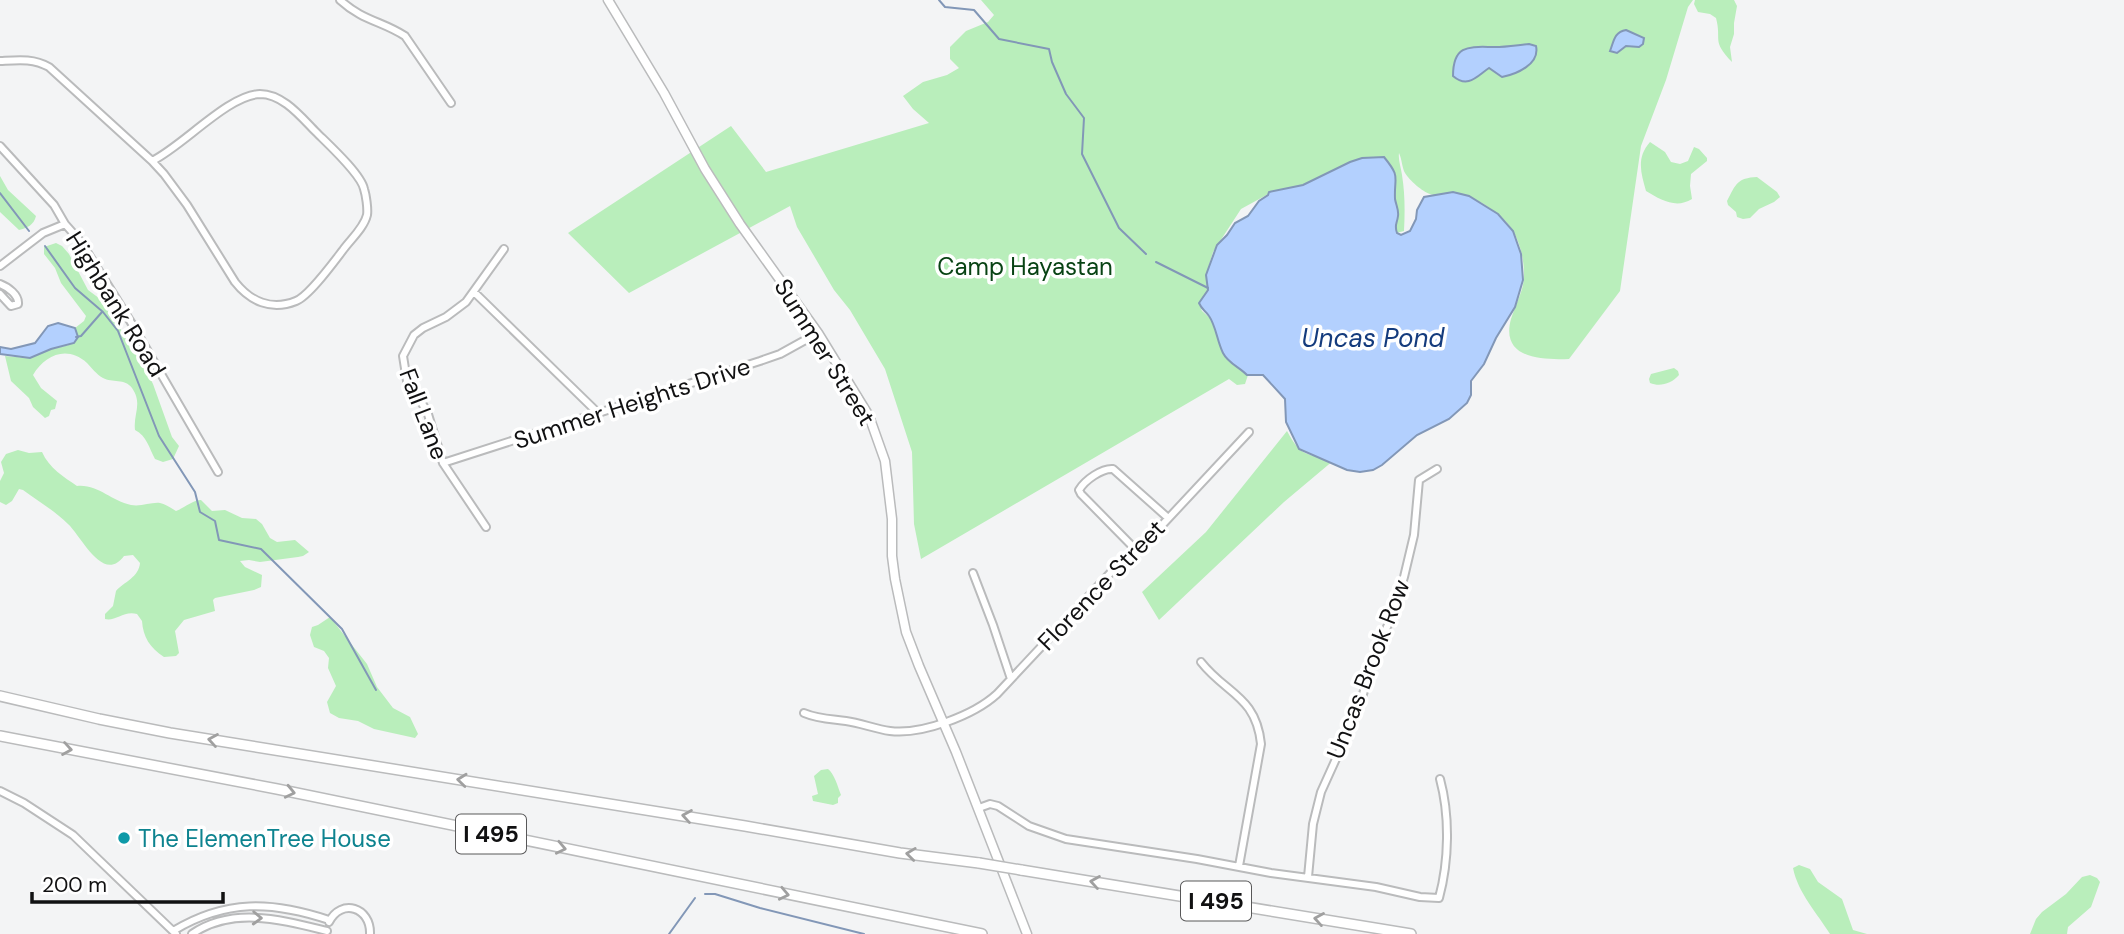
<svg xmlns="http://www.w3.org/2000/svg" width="2124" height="934" viewBox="0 0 2124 934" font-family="'DM Sans',sans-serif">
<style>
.green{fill:#b9eebb}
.water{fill:#b3d0fe;stroke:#8297b7;stroke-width:2}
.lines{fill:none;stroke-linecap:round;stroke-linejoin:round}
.stream{stroke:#8297b7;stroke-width:2}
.minor-casing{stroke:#babbbc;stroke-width:10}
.major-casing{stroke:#babbbc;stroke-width:11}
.highway-casing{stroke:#babbbc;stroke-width:12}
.minor{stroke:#fff;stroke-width:6}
.major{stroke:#fff;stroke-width:8}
.highway{stroke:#fff;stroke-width:9}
.highway-bridge-casing{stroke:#babbbc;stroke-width:12;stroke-linecap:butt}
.highway-bridge{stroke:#fff;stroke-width:9}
.oneway{stroke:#a0a0a0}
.culture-dot{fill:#0f9aa8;stroke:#fff;stroke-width:2.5}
.labels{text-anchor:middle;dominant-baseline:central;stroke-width:7;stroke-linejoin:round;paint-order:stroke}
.shield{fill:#fff;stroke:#585859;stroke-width:2}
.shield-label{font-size:23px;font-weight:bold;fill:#111112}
.park-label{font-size:24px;fill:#084314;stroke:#fff}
.street-label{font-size:24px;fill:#111112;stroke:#fff}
.culture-label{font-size:24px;fill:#0d838f;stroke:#fff;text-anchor:start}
.water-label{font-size:26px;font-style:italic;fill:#143b7d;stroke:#fff}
</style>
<rect width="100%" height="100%" fill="#f3f4f5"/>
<path class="green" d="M981 0H1693L1688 7 1666 80 1641 146 1620 291 1569 359C1542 360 1500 359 1511 319 1514 309 1519 299 1522 289 1527 272 1522 246 1513 231 1504 214 1470 192 1451 193 1444 193 1436 197 1430 194 1423 192 1409 180 1405 173 1402 168 1402 159 1399 153 1398 160 1401 167 1402 175 1405 193 1405 212 1404 231L1392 234 1374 159 1362 158 1350 162 1303 185 1274 191 1241 209 1213 252 1206 275 1208 290 1199 304 1202 311 1211 319 1224 354 1247 369 1248 375 1245 384 1237 385 1229 379 921 559 914 524 912 452 885 369 850 310 834 290 797 227 790 206 629 293 568 233 731 126 766 172 929 123 913 109 903 96 923 82 947 75 959 68 950 59V47L966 31 988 22 994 15Z
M1695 0H1734L1737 6 1734 23V34L1730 47 1732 62C1711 40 1722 41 1716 18L1710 14 1698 12 1694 4Z
M1650 142 1665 152 1671 162 1680 164 1688 161 1694 147 1699 149 1707 158V161L1691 174 1690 186 1692 199C1676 209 1661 200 1646 191 1641 173 1636 158 1650 142Z
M0 176 8 190 36 216C34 225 27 228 19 230L0 212Z
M1757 177 1777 192 1780 197 1774 202 1759 209 1750 218 1743 219 1737 217 1736 212 1728 205 1727 201C1736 184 1737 178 1757 177Z
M56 243 62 246 69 254 88 290 107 304 116 322 142 362 153 384 172 437 179 446 173 459 163 462 155 459C149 448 147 436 135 430 133 414 143 404 132 388 125 378 112 383 103 378 96 374 92 368 87 363 67 345 45 355 33 375L41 388 57 401 55 409 51 410 49 416 45 418 33 407 29 398 11 381 5 356C29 359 30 356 51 349 59 347 67 346 74 343L78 337 75 328 84 321 86 316 61 283 55 268 44 254V247Z
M1674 368 1678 371 1679 375C1671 384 1660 387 1650 383L1649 379 1651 374Z
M1287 431C1301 457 1306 454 1334 460L1284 502 1159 620 1142 592 1206 532Z
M18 450 29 453 42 452C49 468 64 477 77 486 98 484 111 501 131 505 141 507 151 502 160 503 165 504 171 508 176 511 184 508 193 500 201 500L212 511 225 510 242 518 256 519 262 524 270 538 277 542 295 540 309 552 303 556 298 557 260 562 249 560 240 561 245 567 262 575 261 587 254 590 215 598 213 600 215 611 184 620 175 631 179 653 176 656 164 657C150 648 143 637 142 621L137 614C124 610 115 622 105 619V614L113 606 116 591C124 582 139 577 140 563L133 555 124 556C103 584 82 537 68 524 55 511 38 501 23 490L19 489 12 501 6 505 0 502V481L4 473 1 462 6 454Z
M330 617 367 664 377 687 393 708 410 717 418 734 415 738 374 729 358 721 339 718 330 713 327 702 336 686 328 668 329 658 324 651 314 647 310 635 312 627 318 625Z
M828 769C834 773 838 787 841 795L838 798V803L833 805 813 801 812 796 818 794 814 776 821 770Z
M1799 865 1810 869 1818 882 1842 899 1853 930 1867 934H1830C1817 913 1798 893 1793 868Z
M2090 875 2097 878 2100 882 2091 907 2068 927 2067 934H2030L2036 919 2042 912 2066 894 2082 877Z"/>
<path class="water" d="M1626 30 1644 38 1643 44 1639 47 1626 46 1617 53 1610 51C1614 41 1614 32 1626 30Z
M1529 44 1536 46C1540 64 1517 74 1502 77L1489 68C1477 76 1468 89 1453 76 1453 43 1471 47 1495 47 1506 47 1518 45 1529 44Z
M1384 157C1401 178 1394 175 1395 199 1396 205 1399 210 1398 216 1397 224 1394 225 1397 233L1401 235 1410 231 1416 219 1417 210 1424 197 1453 192 1469 196 1498 214 1513 231 1521 254 1523 280 1515 307 1496 338 1484 364 1471 381V395L1467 403 1449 419 1417 435 1382 465 1373 470 1360 472 1347 470 1299 449 1286 422 1285 399 1263 375H1247C1239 367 1228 363 1223 353 1217 341 1216 326 1209 316 1205 310 1202 310 1199 303L1208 290 1206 275 1217 245 1227 235 1235 223 1248 216 1259 201 1268 195 1269 192 1303 185 1350 162 1362 158Z
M58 323 75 328 78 337 74 343 51 349 30 358 0 354V347L11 349 35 343 48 326Z"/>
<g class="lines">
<path class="stream" d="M939 0 945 7 974 10 999 39 1049 49 1052 62 1066 94 1084 118 1082 154 1119 228 1146 254
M0 193 29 231
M45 246 75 288 103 312 118 331 159 436 195 492 200 512 215 521 219 540 261 549 342 629 376 690
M1156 262 1208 288
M76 337 81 336 102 312
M705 894H715L760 908 864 934
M669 934 695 898"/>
<defs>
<path id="minor" d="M340 0C363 21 382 21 405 36L451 103
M0 61C18 60 33 58 49 67L152 161 164 174 187 205 235 282C250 301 271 311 296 301 309 296 333 263 343 250 350 240 364 228 367 215 368 209 366 195 364 189 361 174 328 144 316 132 301 117 283 94 260 94 228 95 183 146 152 161
M0 146 54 205 65 224 81 242 132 324 218 472
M0 266 43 233 65 224
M0 284C8 287 19 295 18 304L11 306 0 294
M474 292 598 413
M443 463 760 361 780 354 818 333
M486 527 443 463 427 411 407 381 403 356 414 335 423 328 446 317 466 302 504 249
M1136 550 1081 494 1079 490C1085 480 1102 468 1113 469L1167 517
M973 573 993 625 1011 679
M1201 662C1226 694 1256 696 1261 744L1239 866
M804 713C818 719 831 719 846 721 861 723 875 729 890 731 922 735 974 715 997 694L1115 568 1150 538 1249 432
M0 791 24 803 73 835 176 934
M979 808 990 804 998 806 1029 826 1066 839 1197 859 1271 873 1376 887 1420 897 1439 898C1449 861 1450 816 1440 779
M1308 877 1313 824 1321 792 1359 708 1374 656 1391 618 1404 577 1414 535 1419 480 1437 469
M329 922C341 898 371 907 370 934
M173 931C226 899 272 901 329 920
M192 934C233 906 282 920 327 931"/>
<path id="major" d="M608 0 664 93 705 169 740 224 818 333 869 416 885 461 892 519V556L895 579 906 632 919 666 956 752 1027 934"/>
<path id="highway" d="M0 696 99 719 170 733 745 826 900 853 979 863
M0 736 277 789 982 934
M1021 870 1411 934"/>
</defs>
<use href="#minor" class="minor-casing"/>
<use href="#major" class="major-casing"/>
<use href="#highway" class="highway-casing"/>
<use href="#minor" class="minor"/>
<use href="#major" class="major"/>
<use href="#highway" class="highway"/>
<defs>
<path id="highway-bridge" d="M979 863 1021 870"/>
</defs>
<use href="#highway-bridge" class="highway-bridge-casing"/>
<use href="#highway-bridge" class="highway-bridge"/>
</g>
<defs><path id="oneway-chevron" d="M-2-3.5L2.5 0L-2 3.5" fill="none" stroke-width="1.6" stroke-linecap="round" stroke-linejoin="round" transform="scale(1.75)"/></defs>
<g class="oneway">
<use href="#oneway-chevron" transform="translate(213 740) rotate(-171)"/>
<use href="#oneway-chevron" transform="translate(67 749) rotate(9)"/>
<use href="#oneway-chevron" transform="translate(462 780) rotate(-174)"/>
<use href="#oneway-chevron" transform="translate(290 792) rotate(13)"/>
<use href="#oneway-chevron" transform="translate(687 816) rotate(-171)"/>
<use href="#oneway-chevron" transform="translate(561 848) rotate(12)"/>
<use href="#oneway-chevron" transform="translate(911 854) rotate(-173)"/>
<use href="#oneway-chevron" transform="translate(1095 882) rotate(-171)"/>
<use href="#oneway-chevron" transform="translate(784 894) rotate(12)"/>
<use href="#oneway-chevron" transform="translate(257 918) rotate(2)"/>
<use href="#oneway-chevron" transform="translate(1319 919) rotate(-170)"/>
</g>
<circle class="culture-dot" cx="124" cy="838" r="7"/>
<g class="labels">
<g class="shield">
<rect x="456" y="814.5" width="70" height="39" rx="5"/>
<rect x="1181" y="881.5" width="70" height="39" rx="5"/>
</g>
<g class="shield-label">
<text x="491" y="834">I 495</text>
<text x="1216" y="901">I 495</text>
</g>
<g class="park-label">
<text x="1025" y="266">Camp Hayastan</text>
</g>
<g class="street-label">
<text transform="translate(116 304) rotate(58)">Highbank Road</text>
<text transform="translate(825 352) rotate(58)">Summer Street</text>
<text transform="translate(632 403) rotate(-18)">Summer Heights Drive</text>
<text transform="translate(424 414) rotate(69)">Fall Lane</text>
<text transform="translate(1101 585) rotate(-46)">Florence Street</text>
<text transform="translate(1368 669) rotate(-69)">Uncas Brook Row</text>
</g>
<g class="culture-label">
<text x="138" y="838">The ElemenTree House</text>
</g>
<g class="water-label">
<text x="1373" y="338">Uncas Pond</text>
</g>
</g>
<path d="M32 892v10h191v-10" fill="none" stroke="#111112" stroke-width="3.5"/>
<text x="42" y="892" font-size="21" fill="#111112" stroke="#ffffff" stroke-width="5" paint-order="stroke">200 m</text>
</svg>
